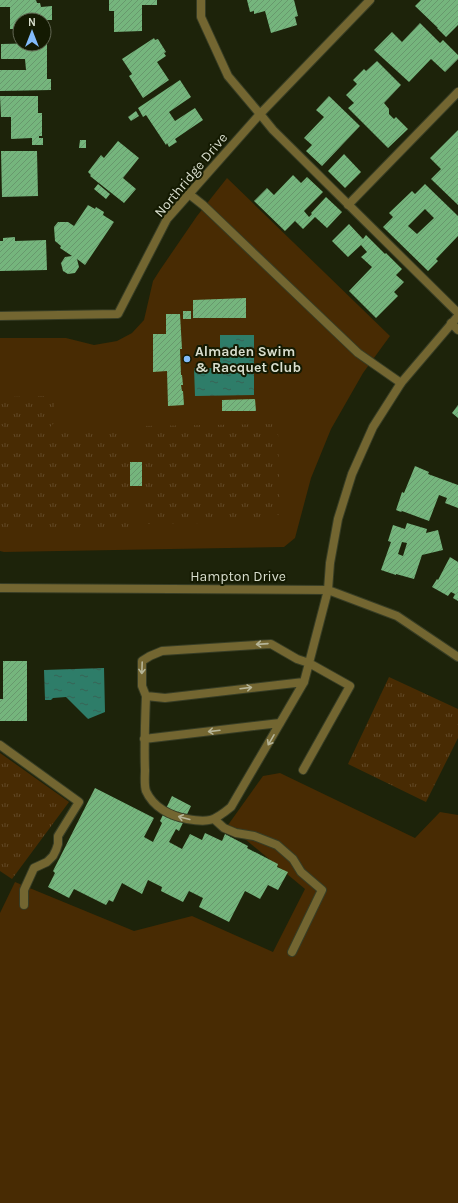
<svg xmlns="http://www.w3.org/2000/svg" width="458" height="1203" viewBox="0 0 458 1203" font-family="Karla,sans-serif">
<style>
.green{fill:#482b03}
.park{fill:url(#park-tufts)}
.water{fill:url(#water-ripples)}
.building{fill:url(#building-hatch);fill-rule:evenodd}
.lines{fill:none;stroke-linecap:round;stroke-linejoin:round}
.lane-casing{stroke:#373d25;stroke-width:10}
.street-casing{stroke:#373d25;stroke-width:10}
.lane{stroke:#736631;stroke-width:8}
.street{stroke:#736631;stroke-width:8}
.oneway{stroke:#b5b497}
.poi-dot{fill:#83bcfb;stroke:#141a02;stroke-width:1.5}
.labels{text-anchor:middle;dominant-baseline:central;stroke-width:4;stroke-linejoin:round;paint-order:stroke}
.street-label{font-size:14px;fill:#d9dece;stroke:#141a02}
.poi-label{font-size:14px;font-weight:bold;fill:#d9dece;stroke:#141a02;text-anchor:start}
</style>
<defs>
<pattern id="park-tufts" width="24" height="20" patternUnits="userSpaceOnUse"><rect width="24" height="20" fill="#482b03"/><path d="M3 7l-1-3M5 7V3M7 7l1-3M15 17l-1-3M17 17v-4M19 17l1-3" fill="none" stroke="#624927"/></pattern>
<pattern id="water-ripples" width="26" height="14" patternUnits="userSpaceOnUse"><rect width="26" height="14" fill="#2e7d69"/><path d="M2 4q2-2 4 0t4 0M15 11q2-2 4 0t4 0" fill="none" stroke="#376356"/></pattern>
<pattern id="building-hatch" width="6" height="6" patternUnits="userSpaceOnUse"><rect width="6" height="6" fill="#75b57d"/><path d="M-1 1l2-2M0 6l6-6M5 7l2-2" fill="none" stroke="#68986d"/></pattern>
</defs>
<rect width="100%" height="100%" fill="#1d230a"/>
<path class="green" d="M227 178 390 336 363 373 331 429 311 478 295 538 284 547 4 552 0 551V338H66L94 345 117 341 132 333 144 320 153 281 160 270 197 216Z
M280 773 415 838 440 812 458 815V1203H0V913L15 882 134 931 192 916 273 952 305 889 228 825 263 776Z"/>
<path class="park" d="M50 396 54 399V423L50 427H4L0 425V399L1 397Z
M272 424 278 431 280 513 272 522 142 524V426Z
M129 432 131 529 6 531 0 528V441L8 434Z
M389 677 458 709V738L426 802 348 764Z
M0 753 69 802 12 879 0 871Z"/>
<path class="water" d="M220 335H254V395L195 396 194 368H220Z
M104 668 105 712 88 719 66 697 53 698 51 700H45L44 670Z"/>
<path class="building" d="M0 0H36L37 3H40L41 7 52 6V20H20V29H10V7H0Z
M109 0H157V5H142V31L114 32V11H109Z
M247 0H294L298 16 295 17 297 25 271 33 265 11 254 14V11L250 12Z
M421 0H458V25L446 37 437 28H438L415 6Z
M420 23 440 43 443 40 458 55V59L445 72 431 59 409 82 374 50 392 32 402 42Z
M154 38 155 40 158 39 166 52 164 53 166 56 157 62 169 80 143 98 129 76 132 74 122 59Z
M44 43H47V79H51V90L0 91V70H26L25 59H1V44Z
M377 61 401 85 384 103 389 109V114L394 119 396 117 408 129 388 148 348 108 354 103 346 95 357 84 353 80 364 69 366 71Z
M180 80 191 97 169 112 175 121 195 108 203 120 175 139 177 142 169 147 167 143 166 145 146 115 143 117 138 108Z
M0 96H38V113H42V136H39V138H43V145H32V138L11 139V117H1Z
M329 96 360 126 322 166 306 151 312 145 304 138 324 117 316 110Z
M136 111 139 116 131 121 128 117Z
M458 130V205L431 179 441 169 430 158Z
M80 140H86V148H79Z
M118 141 139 158 123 178 136 189 124 203 90 176 91 175 88 172 101 155 104 158Z
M1 151H37L38 196 2 197Z
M344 154 361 172 345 188 328 171Z
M293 175 301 183 307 177 323 192 304 211 309 217 312 214 311 213 326 197 342 212 327 228 315 217 303 229 295 221 285 231 254 201 267 188 274 195Z
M98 184 110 194 106 199 94 189Z
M425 184 458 216V236L436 259 438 261 428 271 383 227 393 217 389 213 412 191 415 194ZM425 209 434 218 417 234 408 226Z
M88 205 95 209 96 207 104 212 103 215 114 222 85 265 77 259 79 267 75 273 68 274 63 271 61 263 65 257 72 256 60 248 61 246 55 241 54 227 58 222H68L74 226Z
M349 224 363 239 366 235 385 254 386 253 402 269 396 275 404 282 394 292 398 296 376 318 349 291 372 267 361 257 367 252 361 245 348 257 332 241Z
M15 237V241L46 240 47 270 0 271V241H3V238Z
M246 298V318H193V300Z
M183 311H191V319H183Z
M166 314H180L182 349H180L181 375H182L183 385H181L182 391H183L184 405 168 406 167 371 153 372V334H166Z
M255 399 256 411H222V400Z
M458 405V418L452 413Z
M130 462H142V486H130Z
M415 466 429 472 428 474 458 485V508L445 503 447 498 439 495 429 521 402 511 401 512 396 510 402 492 404 493Z
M407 523 427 529 426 533 438 530 443 550 422 555 414 579 396 574V575L381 570 391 542 388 541 393 525 405 529ZM402 542 407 543 403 556 398 554Z
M450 557 458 562V601L453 598 455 594 451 592 448 596 432 587 437 579 438 580Z
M3 661H27V721H0V699H3Z
M95 788 154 818 144 837 153 842 162 823 160 821 172 796 191 806 179 831 176 829 169 842 182 849 190 834 202 840 205 833 222 841 225 834 248 846 247 848 278 864 277 867 288 872 278 890 268 885 260 899 245 891 229 922 199 907 203 898 189 891 183 902 161 891 162 887 148 880 142 894 122 883 113 902 109 900 106 905 74 889 69 898 48 887 55 873 53 871Z"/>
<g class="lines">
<defs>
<path id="lane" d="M260 114 273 130 458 313
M189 194 203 205 358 353 401 383
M348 205 458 92
M451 323 458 330
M146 696C145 721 144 745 145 770 145 776 144 785 146 791 153 807 170 816 187 819 209 823 214 821 231 807L304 682 309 663 297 659 271 644 162 651 150 656 142 661V686L146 696 165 698 304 682
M144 739 280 723
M0 745 79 802 58 836V844L56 850 53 856 47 862 34 868 24 890V905
M303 770 350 686 309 663 328 590
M214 819 224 828 236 833 254 836 277 845 293 859 301 872 322 890 292 952"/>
<path id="street" d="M201 0V17L228 76 260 114
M0 316 118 314 167 219 260 114 370 0
M0 588 328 590 397 616 458 657
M328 590 330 563 338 519 352 474 373 427 401 383 458 316"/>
</defs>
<use href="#lane" class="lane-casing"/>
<use href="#street" class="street-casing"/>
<use href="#lane" class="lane"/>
<use href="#street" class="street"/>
</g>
<defs><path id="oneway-shaft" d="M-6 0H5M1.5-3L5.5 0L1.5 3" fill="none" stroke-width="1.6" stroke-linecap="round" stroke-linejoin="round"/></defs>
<g class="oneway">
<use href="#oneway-shaft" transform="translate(262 644) rotate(176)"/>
<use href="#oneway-shaft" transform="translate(142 668) rotate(92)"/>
<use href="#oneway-shaft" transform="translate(246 688) rotate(-7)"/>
<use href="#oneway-shaft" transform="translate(214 731) rotate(173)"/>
<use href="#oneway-shaft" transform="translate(271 740) rotate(120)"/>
<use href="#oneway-shaft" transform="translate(184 818) rotate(-165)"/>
</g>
<circle class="poi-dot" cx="187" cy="359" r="4"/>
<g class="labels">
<g class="street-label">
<text transform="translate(191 175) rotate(-50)">Northridge Drive</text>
<text x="238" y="576">Hampton Drive</text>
</g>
<g class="poi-label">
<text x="195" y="351">Almaden Swim<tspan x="195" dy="16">&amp; Racquet Club</tspan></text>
</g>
</g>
<g transform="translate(32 32)"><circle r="19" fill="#141a02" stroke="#636854"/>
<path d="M0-3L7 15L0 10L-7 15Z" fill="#83bcfb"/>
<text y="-6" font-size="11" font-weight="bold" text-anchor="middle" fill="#d9dece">N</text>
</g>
</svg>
